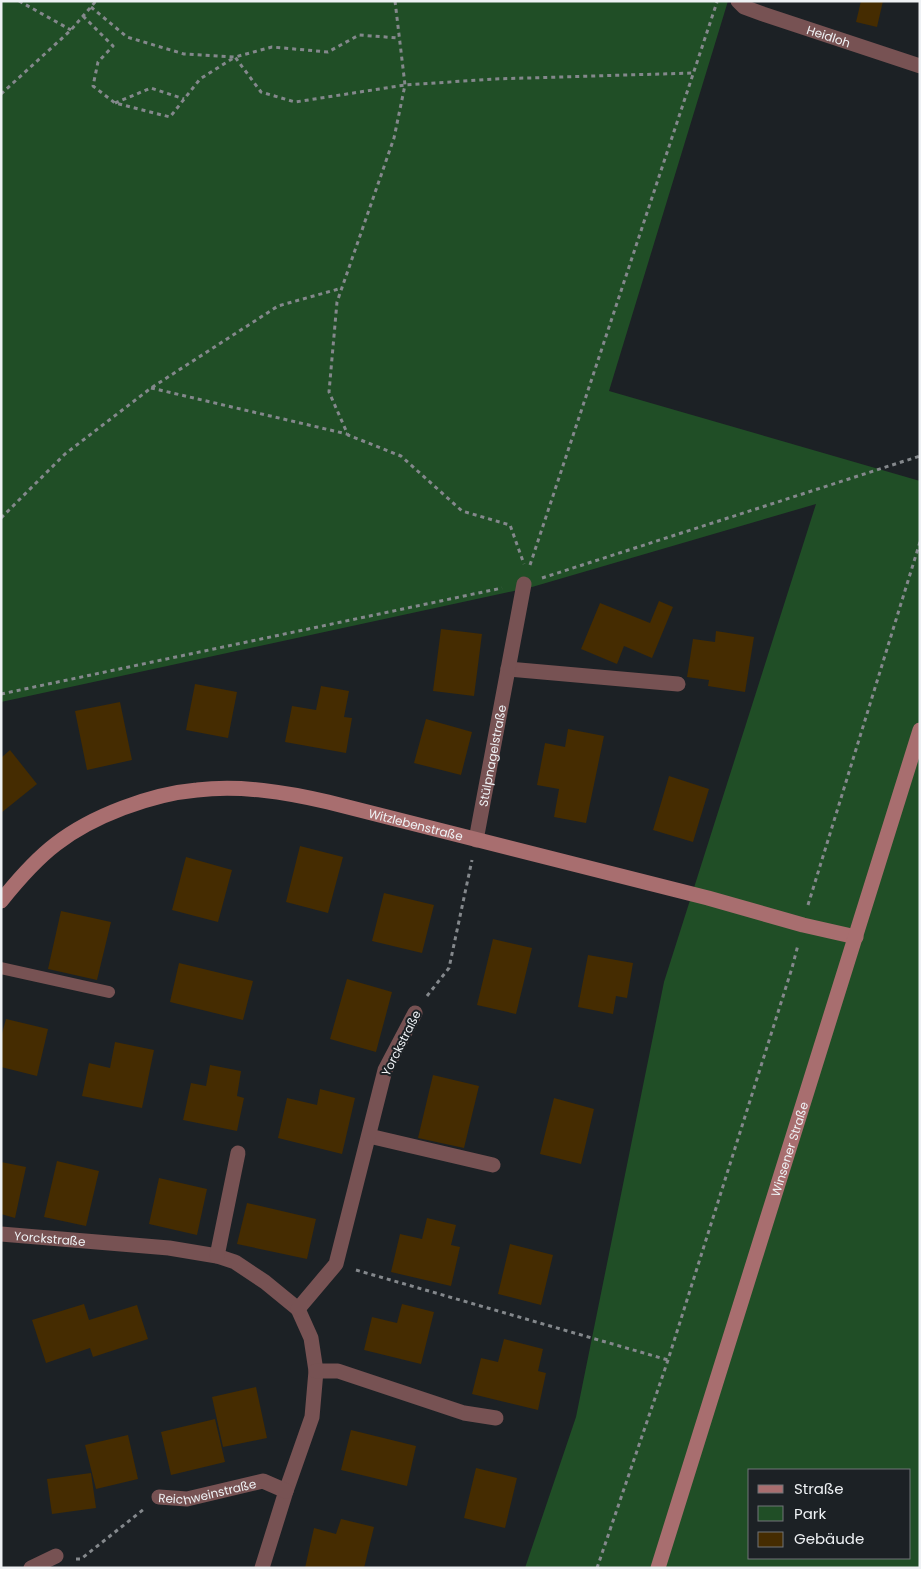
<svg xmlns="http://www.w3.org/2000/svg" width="921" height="1569" viewBox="0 0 921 1569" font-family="Poppins,sans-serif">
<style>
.green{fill:#204e26;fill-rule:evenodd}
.building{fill:#452c01}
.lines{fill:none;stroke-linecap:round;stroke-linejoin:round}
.path{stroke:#84888c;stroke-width:3;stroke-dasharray:4 4;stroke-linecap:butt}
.lane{stroke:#775253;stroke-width:12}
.street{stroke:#775253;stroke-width:15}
.secondary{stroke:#a86e6f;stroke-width:15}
.labels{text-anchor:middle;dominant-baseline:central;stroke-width:4;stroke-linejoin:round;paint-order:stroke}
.street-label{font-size:12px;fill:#eef1f4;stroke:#1c2125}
</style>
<rect width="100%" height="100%" fill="#1c2125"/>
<path class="green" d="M1 1H728L609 391 920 481V1568H525L576 1417 664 982 816 504 532 587 1 702ZM750 1470H910V1558H750Z"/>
<path class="building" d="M861 1H883L877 27 856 22Z
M659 601 673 607 652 658 624 646 617 664 581 649 600 603 650 623Z
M441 629 482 634 474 696 433 691Z
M716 631 754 637 745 692 708 686 709 680 687 677 693 639 715 642Z
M195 684 237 692 228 738 186 730Z
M321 686 349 691 344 717 352 718 346 753 285 742 292 706 316 710Z
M120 702 132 760 87 770 75 711Z
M426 719 472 732 461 775 414 763Z
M568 729 604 736 586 823 554 817 559 789 537 785 545 743 565 747Z
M10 750 37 784 1 813V758Z
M669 776 709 789 693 842 653 830Z
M300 846 343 857 328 913 286 902Z
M186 857 232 870 218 922 172 910Z
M384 893 434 905 422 953 372 941Z
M61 911 111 922 97 980 48 969Z
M493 939 532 948 516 1014 477 1005Z
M588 955 633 963 627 998 616 996 613 1014 578 1007Z
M179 963 253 981 243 1020 170 1002Z
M347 979 392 992 376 1052 330 1039Z
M6 1019 48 1029 37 1076 1 1067V1037Z
M115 1042 154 1050 142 1108 82 1096 89 1063 110 1068Z
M210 1065 241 1071 237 1096 244 1098 237 1131 183 1120 191 1083 206 1086Z
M433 1075 479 1086 464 1148 418 1138Z
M320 1089 355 1098 342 1154 278 1138 287 1098 317 1105Z
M554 1098 594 1109 581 1164 540 1154Z
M57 1161 99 1171 86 1226 44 1217Z
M1 1162 26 1167 15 1218 1 1214Z
M159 1178 207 1189 197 1235 149 1224Z
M247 1203 316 1219 307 1259 237 1244Z
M427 1218 456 1225 451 1245 460 1247 451 1286 391 1272 400 1234 422 1239Z
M510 1244 553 1255 541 1305 498 1294Z
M84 1304 89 1320 137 1305 148 1339 93 1357 90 1348 46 1363 32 1320Z
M402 1304 434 1312 421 1364 364 1350 372 1317 397 1323Z
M504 1339 543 1349 538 1371 546 1373 538 1410 472 1394 481 1358 498 1362Z
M256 1387 267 1438 223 1447 212 1397Z
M215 1419 225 1462 171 1475 161 1432Z
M351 1430 416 1446 407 1486 341 1470Z
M128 1435 138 1479 96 1489 85 1445Z
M476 1468 517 1478 505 1528 464 1518Z
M91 1473 96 1508 52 1514 47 1479Z
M341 1519 374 1527 364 1568H305L314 1528 336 1534Z"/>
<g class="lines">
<path class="path" d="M19 1 71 30
M395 1 405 85 394 138 337 302 329 392 348 435 401 456 462 511 510 525 524 564
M91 7 127 37 184 54 235 57 272 47 328 52 359 35 399 38
M83 16 113 46 98 62 93 86 115 103 170 117 200 79 235 57 261 92 295 102 405 85 494 79 693 73
M1 94 71 30 96 1
M115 103 151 88 184 99
M151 388 347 434
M1 518 65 454 151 388 278 306 342 288
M530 565 717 2
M542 578 920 456
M1 694 502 588
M808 905 920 542
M427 996 449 968 472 860
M356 1270 668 1360
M76 1559H81L144 1509
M597 1568 668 1360 792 968 798 945"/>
<path class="lane" d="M1 968 109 992"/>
<g class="street">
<path id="s1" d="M738 1 744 7 763 14 920 66"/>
<path d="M508 669 678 684"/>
<path id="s2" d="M476 840 524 584"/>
<path d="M369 1136 493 1165"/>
<path id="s3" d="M1 1234 169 1248 217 1256 235 1262 265 1282 298 1309 311 1338 316 1371 312 1417 286 1491 262 1568"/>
<path d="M217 1256 238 1153"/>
<path d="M298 1309 336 1264 385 1070 415 1013"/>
<path d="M316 1371H338L464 1413 496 1418"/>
<path id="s4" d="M159 1497 187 1499 263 1481 286 1491"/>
<path d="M31 1568 56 1556"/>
</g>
<g class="secondary">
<path id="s5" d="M1 901C17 881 35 860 56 844 92 816 151 794 197 790 241 785 285 792 328 802L708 898 803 925 856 937"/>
<path id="s6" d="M658 1568 920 730"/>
</g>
</g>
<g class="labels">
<g class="street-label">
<text stroke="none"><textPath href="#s1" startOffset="98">Heidloh</textPath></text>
<text stroke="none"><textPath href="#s2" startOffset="86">Stülpnagelstraße</textPath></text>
<text stroke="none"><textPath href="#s5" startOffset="455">Witzlebenstraße</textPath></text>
<text transform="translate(401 1043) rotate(-63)">Yorckstraße</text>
<text stroke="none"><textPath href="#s6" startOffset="439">Winsener Straße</textPath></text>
<text stroke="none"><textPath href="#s3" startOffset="49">Yorckstraße</textPath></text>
<text stroke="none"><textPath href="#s4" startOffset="49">Reichweinstraße</textPath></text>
</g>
</g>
<rect width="921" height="1569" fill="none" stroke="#eef1f4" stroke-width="5"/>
<rect x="748" y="1469" width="162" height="90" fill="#1c2125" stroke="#707478"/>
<rect x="758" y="1485" width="25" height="8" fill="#a86e6f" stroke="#707478"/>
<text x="794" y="1494" font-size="15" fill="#eef1f4">Straße</text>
<rect x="758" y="1506" width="25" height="15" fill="#204e26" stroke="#707478"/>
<text x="794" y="1519" font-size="15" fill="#eef1f4">Park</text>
<rect x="758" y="1532" width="25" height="15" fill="#452c01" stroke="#707478"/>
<text x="794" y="1544" font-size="15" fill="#eef1f4">Gebäude</text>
</svg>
